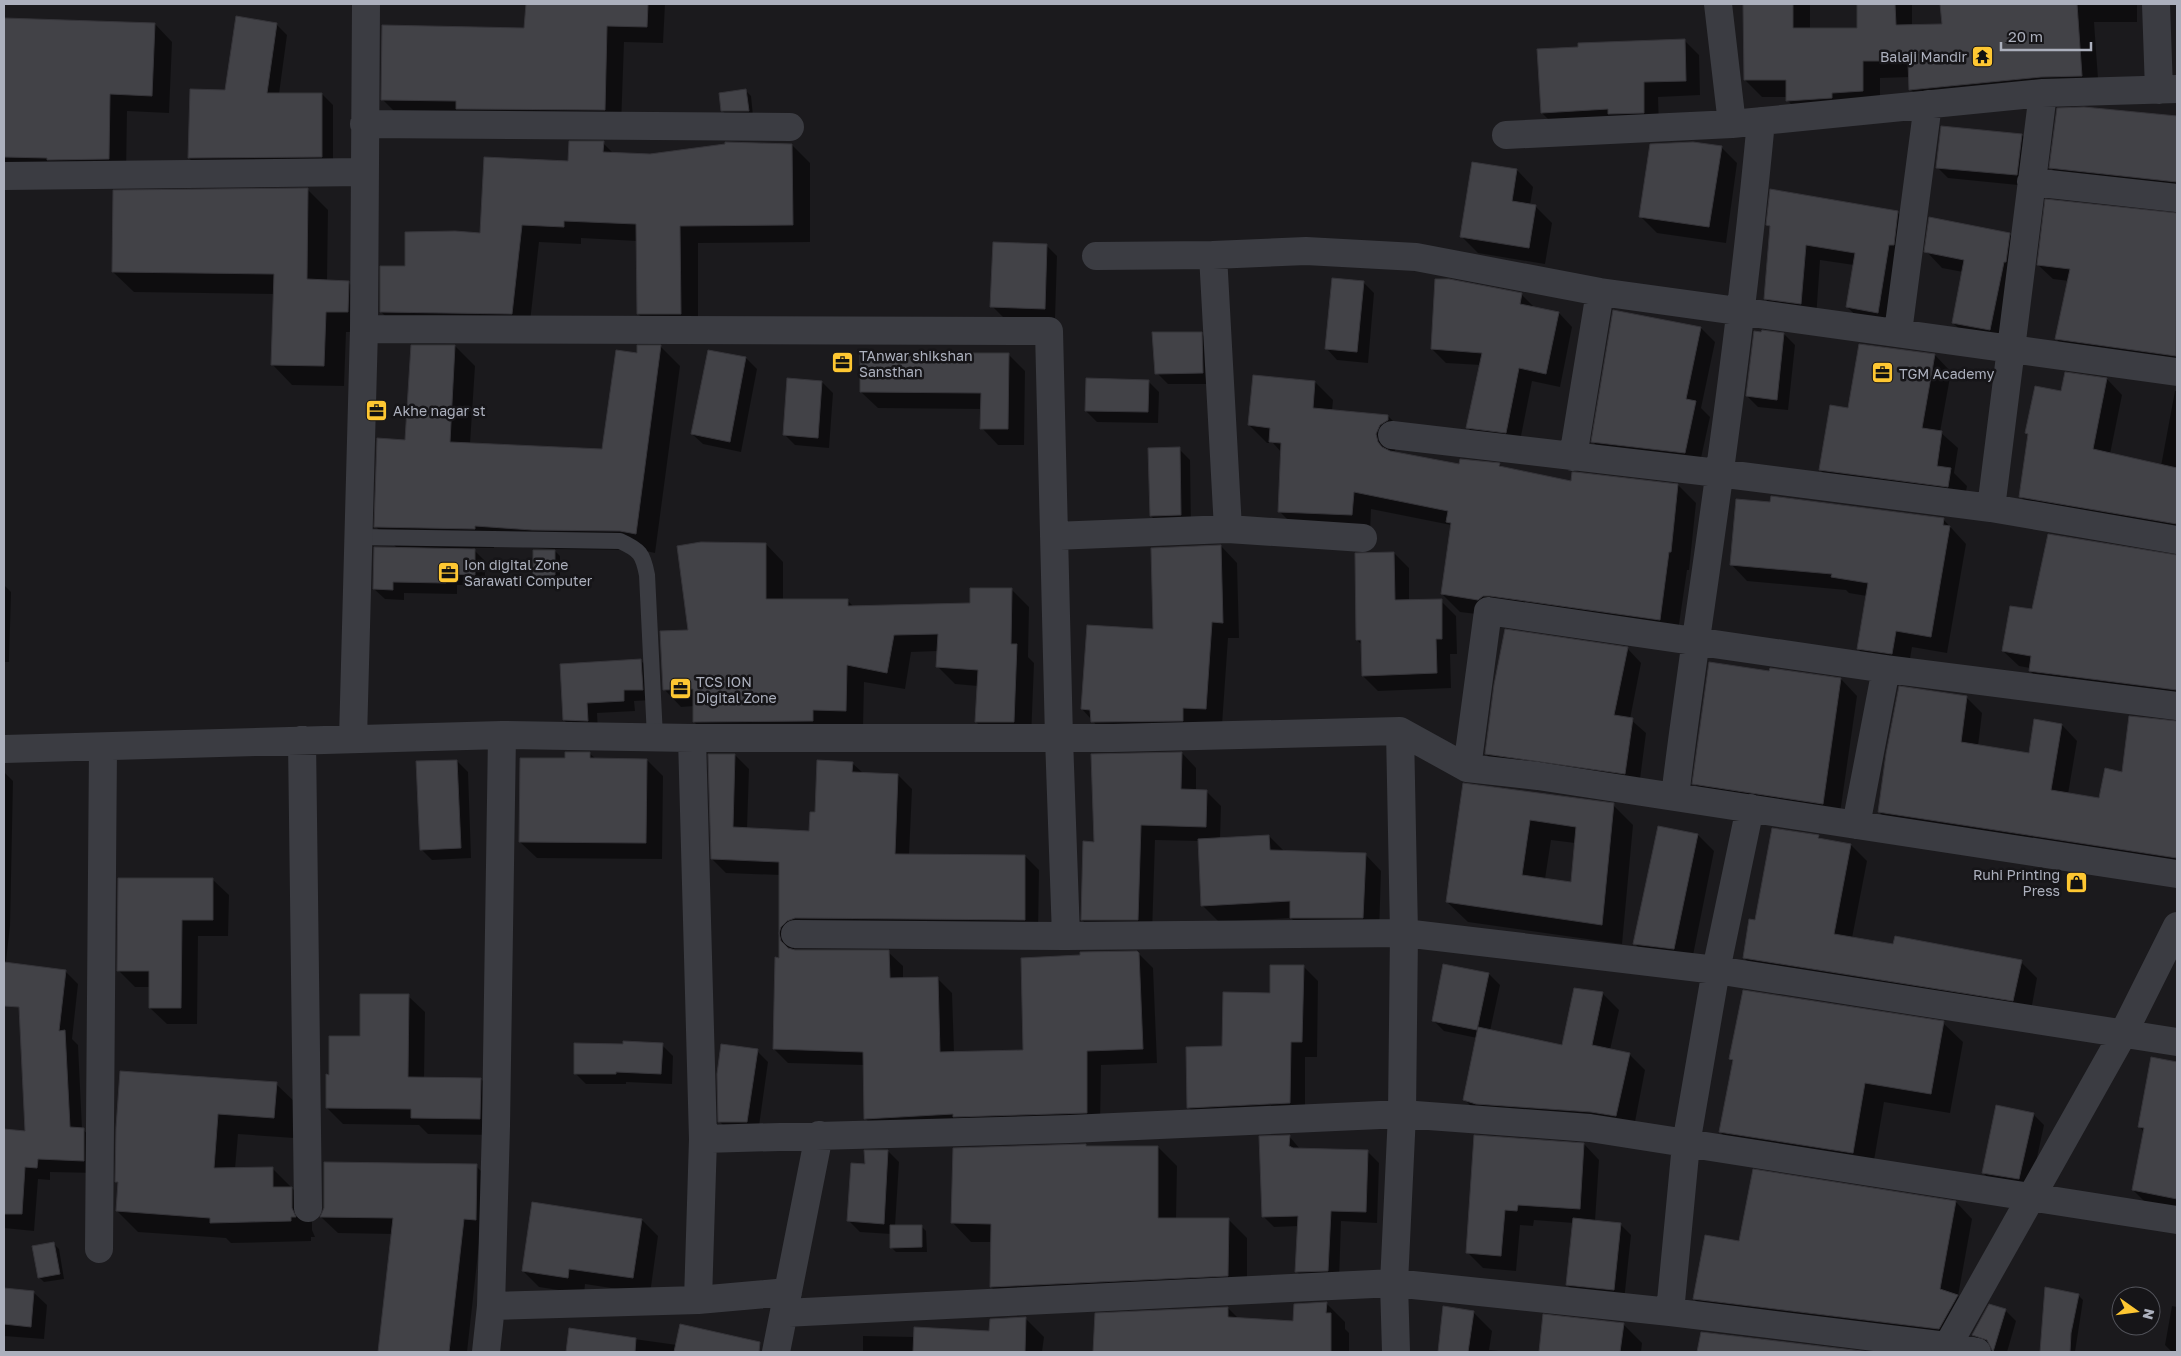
<svg xmlns="http://www.w3.org/2000/svg" width="2181" height="1356" viewBox="0 0 2181 1356" font-family="'Golos Text',sans-serif">
<style>
.shadow{fill:#0007;fill-rule:evenodd}
.building{fill:#424247;stroke:#353439;fill-rule:evenodd}
.lines{fill:none;stroke-linecap:round;stroke-linejoin:round}
.lane{stroke:#3b3c42;stroke-width:16}
.street{stroke:#3b3c42;stroke-width:28}
.labels{text-anchor:middle;dominant-baseline:central;stroke-width:5;stroke-linejoin:round;paint-order:stroke}
.poi-label{font-size:14px;fill:#acb0bd;stroke:#161518;text-anchor:start}
</style>
<rect width="100%" height="100%" fill="#1b1a1d"/>
<path class="shadow" d="M527 4H665L663 43 624 42 621 126 399 116 382 99 526 30Z
M1744 4H1810V29H1858V4H1912V26L1943 25 1942 4H2137V22H2094L2099 93 1928 106 1910 89V77L1880 78V107L1804 117 1787 100V97H1762L1745 80Z
M4 20 155 24 172 42 169 113 127 111 126 176 4 173Z
M276 24 287 35 279 94H322L333 105V167L200 169 189 158 226 91Z
M1684 40 1699 55 1700 95 1658 97 1659 127 1557 128 1542 113Z
M746 91 751 96 753 116H727L722 110Z
M2022 135 2033 146 2028 186 1948 178 1937 167Z
M603 143 614 154 650 155 792 145 810 163V242L698 243V332L656 331 638 314 637 241 581 238V244L539 242 529 331 399 329 381 312 406 267 481 235 569 162Z
M1721 147 1737 163 1726 243 1657 233 1640 216Z
M2155 151 2177 152V195L2065 182 2051 168Z
M1517 170 1533 187 1530 205 1535 206 1552 223 1545 264 1478 253 1462 237Z
M308 190 328 210 327 281 348 282 369 302 368 332H346L344 386 292 385 272 364 274 294 134 292 113 272Z
M1898 213 1913 228 1893 327 1863 322 1847 307 1854 265 1820 260 1816 319 1781 314 1765 299 1771 228 1767 224Z
M2177 215V368L2071 353 2056 339 2069 281 2053 279 2038 265Z
M2009 234 2026 251 2007 346 1970 339 1953 323 1963 272 1942 268 1926 251Z
M1046 245 1057 256 1055 319 1003 317 992 306Z
M1363 282 1374 293 1368 363 1337 360 1327 349Z
M1521 294 1535 308 1559 313 1572 327 1560 387 1532 381 1519 446 1481 441 1468 428 1481 365 1446 363 1432 349Z
M1614 311 1701 328 1715 342 1701 408 1710 417 1699 467 1607 456 1593 442Z
M1201 333 1212 344 1213 384H1168L1157 373Z
M1784 334 1795 345 1788 410 1758 407 1747 396Z
M455 346 475 366 470 444 603 450 638 354 661 347 680 366 655 553 641 550 553 549 494 545V548H472L485 561V585H457V594L404 593V600L385 599 374 589 398 549 376 527 406 441Z
M709 351 746 358 757 369 741 452 703 444 692 434Z
M1008 354 1025 371 1024 445H998L982 428V409L878 408 861 392Z
M1935 355 1951 372 1940 432 1958 448 1954 473 1967 486 1964 503 1837 486 1820 470 1849 409Z
M2066 374 2107 379 2122 395 2110 454 2161 466 2175 391H2177V537L2036 512 2021 497 2029 436 2027 433 2062 392Z
M1148 381 1159 392 1158 423 1097 422 1086 411Z
M822 382 833 393 829 448 795 445 784 434Z
M1315 382 1333 400 1332 411 1388 416 1406 434 1398 443 1394 453 1460 466 1499 464 1503 468 1572 482 1678 485 1696 503 1689 570H1687L1677 638 1460 612 1442 594 1451 525 1371 509 1370 533 1297 529 1279 511 1282 453 1273 443H1267L1249 425Z
M1149 449H1179L1190 460 1191 526 1162 527 1151 516Z
M1943 519 1966 544 1947 653 1912 647 1908 670 1874 665 1858 649 1867 596 1849 593 1846 590 1747 581 1731 564Z
M766 544 783 562V600H847L854 607 971 604 1011 589 1029 607 1028 657 1034 663 1031 739H994L976 722 978 686 955 684 937 666 938 651 911 652 905 689 864 682 863 728 712 739 694 722V706L681 707 664 689 689 631Z
M1221 546 1237 563 1239 638H1228L1222 725 1108 738 1082 709 1154 630Z
M555 551 560 556V580H540L535 575Z
M1394 553 1409 568V601H1441L1456 616 1457 654H1450L1451 688 1378 691 1363 676 1362 645 1357 640Z
M2177 556V703L2046 687 2030 671V668L2019 666 2003 651 2033 611Z
M4 585 11 592 9 662H4Z
M1627 648 1641 663 1630 719 1646 733 1639 787 1500 768 1486 754Z
M641 661 652 671 653 700 634 701 635 711 597 713 598 731H575L564 720Z
M1770 672 1841 679 1857 696 1839 820 1710 800 1694 783Z
M1966 697 1982 713 1978 746 2030 754 2062 725 2077 741 2068 794 2100 800 2123 774 2177 722V871L1895 828 1879 812Z
M589 753 596 759 647 760 663 776 662 859 537 858 520 842 566 759Z
M1182 753 1196 768V791H1206L1221 806 1220 839 1269 836 1285 852 1365 854 1381 871 1379 934H1307L1291 918 1219 922 1202 905 1199 841 1155 840 1152 934H1097L1082 920 1095 843Z
M735 755 749 769 747 829 810 832 816 814 852 763 863 773 898 775 912 789 909 855 1025 856 1039 870 1038 934 795 941 794 951 888 952 903 966V979H938L952 993 954 1053 1024 1051 1137 952 1153 968 1157 1063 1101 1065 1100 1126 879 1133 865 1118 864 1065 788 1063 774 1049 780 959V875L726 873 712 859Z
M457 761 468 772 471 858 432 860 421 849Z
M4 772 13 781 10 926 4 978Z
M1464 784 1613 805 1633 825 1622 944 1468 922 1447 902ZM1551 840 1575 843 1572 883 1545 879Z
M1659 827 1698 835 1714 851 1691 965 1651 960 1635 944Z
M1818 836 1821 839 1851 845 1867 861 1852 938 2021 962 2037 978 2030 1016 1761 974 1744 958 1756 922Z
M212 879 229 895 228 936H198L197 1024H167L150 1008V987H135L118 970Z
M1303 966 1318 981 1317 1057H1305V1118L1204 1123 1189 1108 1224 1048 1271 994Z
M65 971 78 984 72 1039 78 1045 82 1129 97 1142V1173L50 1172V1180L38 1179 34 1231 4 1228V1130L27 1132Z
M1489 974 1500 985 1490 1031 1563 1046 1602 993 1619 1010 1610 1050 1629 1054 1645 1070 1633 1132 1481 1116 1465 1100 1477 1038 1444 1031 1433 1020Z
M408 996 425 1012 424 1079H481L497 1096 496 1135 428 1134 419 1125 343 1124 327 1108 361 1037Z
M1943 1023 1963 1042 1950 1113 1884 1102 1872 1172 1739 1151 1720 1132 1734 1063 1730 1059Z
M662 1045 673 1056 672 1084 626 1082V1084H586L575 1073Z
M757 1051 768 1062 758 1133 730 1132 719 1121Z
M2152 1059 2177 1064V1213L2151 1208 2133 1190 2144 1132 2139 1126Z
M276 1084 297 1104 294 1138 238 1134 235 1169 272 1168 312 1208V1230L315 1237H311V1241L231 1243 226 1238 138 1232 117 1211 119 1184 116 1181 117 1128Z
M2033 1114 2044 1125 2030 1190 1994 1183 1983 1173Z
M1289 1136 1300 1149 1368 1152 1379 1163 1377 1223 1341 1221 1339 1281 1308 1283 1297 1272 1299 1226 1274 1227 1263 1216Z
M1475 1136 1584 1144 1599 1160 1595 1221 1620 1224 1631 1235 1624 1301 1578 1296 1567 1285 1574 1223 1534 1220 1533 1226 1520 1225 1516 1271 1483 1268 1467 1252Z
M1086 1145 1088 1147H1158L1177 1166 1176 1219H1228L1247 1238V1294L1010 1306 991 1287 992 1242H971L953 1223Z
M888 1151 899 1162 895 1226H921L926 1231 927 1252H896L891 1247V1234L860 1232 849 1221 866 1165Z
M476 1166 492 1182 480 1235 467 1352H381L379 1351 392 1234 338 1233 321 1217 325 1208Z
M1956 1202 1972 1219 1958 1296 1974 1312 1955 1345 1711 1315 1694 1299 1740 1243Z
M642 1220 658 1236 650 1294 585 1284 584 1294 539 1287 523 1271Z
M54 1244 59 1249 64 1279 44 1282 39 1277Z
M2046 1288 2078 1295 2083 1300 2075 1352H2042Z
M4 1290 33 1292 47 1305 44 1339 4 1336Z
M1326 1303 1345 1322V1329L1349 1333V1352H1094L1096 1315 1228 1308 1239 1319 1294 1322Z
M2172 1306 2177 1307V1352H2172L2165 1345Z
M1445 1308 1473 1312 1492 1331 1489 1350 1509 1352H1439Z
M2005 1310 2016 1321 2007 1352H1993V1349L1984 1346 1973 1335Z
M1544 1316 1623 1324 1642 1343 1641 1352H1540Z
M1025 1318 1044 1337 1042 1352H863V1336L915 1337 991 1332Z
M570 1330 677 1345 737 1338 751 1352H567Z
M1702 1333 1859 1352H1698Z"/>
<path class="building" d="M526 4H648L647 27 607 26 605 110 456 109V101L381 100 382 25 524 28Z
M1743 4H1793V28H1857V4H1895L1896 25 1942 24 1940 4H2077L2082 76 2041 77 1909 90 1908 61H1863V91L1832 93V98L1786 101V80H1744Z
M236 16 277 23 267 93H322V157L188 158 190 89 225 90Z
M4 18 155 23 152 96 110 94 109 159 47 160V158L4 157Z
M1685 39 1686 81 1644 82V113L1608 114V109L1541 113 1537 49 1578 47V43Z
M746 89 749 111H721L719 93Z
M2084 107 2177 116V182L2049 168 2057 108Z
M1941 126 2022 134 2017 175 1936 168Z
M569 141H604L603 152 650 154 725 144V142L792 144 793 225 680 226 681 314H637L636 224 564 221V227L522 225 512 314 380 312V266H405V232L455 231 480 233 484 157 568 161Z
M1693 142 1722 146 1709 227 1639 217 1650 144Z
M1472 162 1517 169 1512 201 1536 205 1529 248 1460 237Z
M308 188 307 279 349 281 348 312H326L324 366 271 365 274 274 112 272 113 190Z
M1770 189 1898 211 1894 245H1889L1878 313 1846 307 1855 253 1806 245 1801 304 1764 299 1770 226 1766 225Z
M2045 199 2177 213 2176 356 2055 339 2070 269 2037 265Z
M1929 217 2010 233 2006 262H2004L1990 330 1952 323 1964 260 1924 252Z
M993 242 1047 244 1045 309 990 307Z
M1332 278 1364 281 1357 352 1325 349Z
M1435 279H1449L1522 293 1520 304 1559 312 1546 374 1519 368 1506 433 1466 428 1482 353 1431 349Z
M1613 310 1701 327 1686 399 1696 401 1685 453 1591 442Z
M1762 330 1784 333 1777 400 1746 396 1754 331 1761 332Z
M1152 332H1202L1203 373 1155 374Z
M1859 344 1935 354 1922 428 1942 431 1937 466 1951 468 1948 487 1819 470 1830 405 1848 408Z
M411 345H455L450 442 602 449 616 350 637 353V345H661L636 534 620 531 532 530 475 526V529L374 527 377 438 405 440Z
M708 350 746 357 730 442 691 434Z
M860 353H1009L1008 429H980L981 393 860 392Z
M2065 372 2107 378 2093 449 2177 468V524L2019 497 2028 434 2025 433 2035 386 2061 391Z
M1253 375 1315 381 1313 408 1388 415V420L1380 425 1376 434 1378 442 1382 447 1390 451 1459 464 1460 459 1500 463 1499 466 1571 481 1572 472H1575L1678 484 1671 552H1669L1660 620 1490 596H1483L1478 600 1441 594 1451 523 1446 522 1448 511 1354 492 1352 515 1278 512 1281 443 1269 442 1270 428 1248 425Z
M787 378 822 381 818 438 783 435Z
M1086 378 1149 380 1148 412 1085 411Z
M1180 447 1181 515 1150 516 1148 448Z
M1771 496 1944 518 1943 525 1950 526 1931 637 1896 631 1892 654 1857 649 1868 583 1831 577 1832 574 1730 565 1736 499 1770 502Z
M2048 534 2177 555V690L2029 671 2031 656 2002 651 2010 606 2032 609Z
M701 542 766 543V599H848V606L970 603V588H1012L1011 644H1017L1014 722H975L978 670 936 667 938 634 894 635 887 673 847 665 846 711 813 710V721L693 722V689L663 690 660 631 688 630 677 546Z
M1221 545 1223 623 1212 622 1206 709 1183 708V721L1091 722 1090 710 1081 709 1087 625 1153 629 1151 548Z
M374 547 475 549V575L447 574 446 583 393 582V590L373 589Z
M533 550H555V575L533 576Z
M1394 552 1395 600 1442 599V639H1436L1437 673 1362 676 1361 640H1356L1355 553Z
M1505 629 1628 647 1614 715 1633 718 1625 774 1485 754 1494 685Z
M641 659 643 690H624V701L587 703 588 721 563 720 560 664Z
M1709 662 1769 671 1770 668 1841 678 1823 804 1692 784Z
M1899 686 1967 696 1961 742 2029 753 2034 719 2062 724 2051 790 2099 798 2105 768 2122 772 2129 716 2177 721V858L1878 812 1886 754Z
M565 752H590V758L647 759 646 843 519 842 520 758H565Z
M1182 752 1181 789 1207 790 1206 827 1141 825 1138 920H1081L1083 841 1094 842 1091 754Z
M708 754H735L733 827 809 831 810 812H815L817 760 853 762 852 772 898 774 895 854 1025 855V920L795 918 787 921 781 927 779 933 781 941 788 948 795 950H889L890 978 938 977 940 1052 1023 1050 1021 958 1080 955V952L1137 951 1139 953 1143 1049 1087 1051V1113L953 1117V1114L864 1119 863 1052 773 1049 775 957 779 958V862L711 859Z
M457 760 461 848 420 850 416 761Z
M1463 783 1614 803 1602 925 1446 902ZM1530 820 1576 827 1571 882 1522 875Z
M1658 826 1698 834 1674 949 1633 944Z
M1772 828 1819 835 1818 838 1851 844 1834 934 1893 944 1895 936 2022 960 2013 1001 1743 958 1749 919 1755 920Z
M1269 835 1270 850 1366 853 1363 918H1290V901L1201 906 1198 839Z
M118 878H213V920H182L181 1008H149V971H117Z
M4 962 66 970 59 1031 65 1030 70 1127 84 1128V1161L38 1159 37 1168 25 1167 22 1214H4V1129L25 1131 19 1007 4 1006Z
M1443 964 1489 973 1477 1030 1432 1021Z
M1270 965H1304L1302 1042H1291L1290 1103 1187 1108 1186 1047 1222 1046 1223 992 1270 993Z
M1574 988 1603 992 1592 1045 1630 1053 1616 1116 1591 1112 1476 1104 1463 1100 1478 1027 1562 1045Z
M1743 990 1944 1021 1931 1094 1865 1083 1853 1153 1719 1132 1733 1060 1729 1059Z
M360 994H409L408 1077 481 1078 480 1119 411 1118V1109L326 1108V1074L329 1075V1036H360Z
M623 1041 663 1043 661 1074 616 1072V1074H574V1043L623 1044Z
M721 1044 758 1049 747 1122H718L717 1074Z
M2151 1057 2177 1062V1199L2132 1190 2144 1128 2138 1127Z
M120 1071 277 1082 274 1118 218 1114 214 1168 273 1167V1187H292V1208L296 1217H291V1221L210 1223V1218L116 1211 118 1182H115L116 1128Z
M1996 1105 2034 1113 2019 1179 1982 1173Z
M1290 1135 1289 1146 1293 1148 1368 1150 1366 1212 1331 1211 1328 1271 1295 1272 1298 1216 1262 1217 1259 1136Z
M1474 1135 1584 1143 1580 1209 1518 1205 1517 1211 1505 1210 1501 1256 1466 1253Z
M1086 1144V1146H1158V1218H1229L1228 1276 990 1287 991 1224 951 1223 953 1148Z
M864 1150H888L884 1224 847 1221 851 1163 865 1164Z
M324 1162 477 1164 476 1220 464 1219 449 1352H378L393 1218 320 1217 324 1208Z
M1753 1169 1956 1201 1940 1289 1958 1295 1939 1329 1693 1299 1705 1235 1739 1241Z
M532 1202 642 1219 633 1278 569 1269 568 1278 522 1271Z
M1573 1218 1621 1223 1614 1290 1566 1285Z
M890 1225H922V1247L890 1248Z
M54 1242 60 1274 38 1278 32 1246Z
M2045 1287 2079 1294 2071 1333 2070 1352H2040Z
M4 1288 34 1291 31 1327 4 1324Z
M1327 1302 1326 1313H1331V1352H1093L1095 1313 1228 1307V1317L1293 1321 1294 1304Z
M1989 1304 2006 1309 1993 1352 1987 1340 1972 1335Z
M1443 1306 1474 1311 1468 1352H1438Z
M1543 1314 1624 1323 1620 1352H1539Z
M1026 1317 1025 1352H913L914 1327 989 1331 990 1319Z
M680 1324 760 1342 759 1352H674Z
M569 1328 636 1338 635 1352H566Z
M1701 1332 1870 1352H1697Z"/>
<g class="lines">
<path class="lane" d="M359 537 620 541C640 550 643 554 647 575L655 737"/>
<path class="street" d="M1718 4 1732 124 2043 93 2177 89
M2156 4 2159 90
M2043 93 1991 508 2177 540
M364 124 790 127
M1506 135 1732 124
M4 176 364 172
M2031 182 2177 198
M1213 255 1228 529
M1096 256 1213 255 1306 251 1416 257 1600 292 2177 372
M364 329 1049 331 1059 738 1066 936
M1898 332 1928 104
M1392 435 1718 473 1991 508
M1573 457 1600 292
M1054 536 1228 529 1363 538
M1400 731 1404 933 1402 1114 1394 1283 1670 1312 1947 1346 1977 1352
M692 738 703 1139 698 1300
M353 739 364 329 366 4
M302 740 308 1208
M4 749 502 735 692 738H1113L1400 731 1467 768 1538 776 2177 874
M1467 768 1488 611 1886 669 2177 706
M1675 797C1681 744 1689 692 1696 639 1721 467 1745 294 1761 121
M1856 825 1886 669
M795 934 1066 936 1404 933 1716 970 2177 1042
M703 1139 1070 1129 1402 1114 1590 1128 2177 1220
M99 1249 103 747
M491 1306 698 1300 788 1292
M1670 1312 1686 1144 1716 970 1750 808
M784 1313 1394 1283 1396 1352
M486 1352 491 1306 496 1126 502 735
M776 1352 819 1135
M1944 1352 2123 1034 2177 926"/>
</g>
<defs>
<symbol id="temple-square" viewBox="-11 -11 22 22"><rect x="-9" y="-9" width="18" height="18" rx="4" fill="#fec732" stroke="#161518"/><path d="M0-6L5-2H3V0L6.5 2.5H4V6H1.5V3h-3V6H-4V2.5H-6.5L-3 0V-2H-5Z" fill="#111"/></symbol>
<symbol id="office-square" viewBox="-11 -11 22 22"><rect x="-9" y="-9" width="18" height="18" rx="4" fill="#fec732" stroke="#161518"/><path d="M-6-3h4V-5.5h4V-3h4V5H-6ZM-1-4.5V-3h2v-1.5ZM-6 0V1H6V0Z" fill="#111"/></symbol>
<symbol id="shop-square" viewBox="-11 -11 22 22"><rect x="-9" y="-9" width="18" height="18" rx="4" fill="#fec732" stroke="#161518"/><path d="M-5-2.5h2.3a2.7 3.5 0 0 1 5.4 0H5L5.5 6h-11ZM-1.5-2.5h3a1.5 2.3 0 0 0-3 0Z" fill="#111"/></symbol>
</defs>
<g fill-rule="evenodd">
<use href="#temple-square" x="1970" y="44" width="25" height="25"/>
<use href="#office-square" x="830" y="350" width="25" height="25"/>
<use href="#office-square" x="1870" y="360" width="25" height="25"/>
<use href="#office-square" x="364" y="398" width="25" height="25"/>
<use href="#office-square" x="436" y="560" width="25" height="25"/>
<use href="#office-square" x="668" y="676" width="25" height="25"/>
<use href="#shop-square" x="2064" y="870" width="25" height="25"/>
</g>
<g class="labels">
<g class="poi-label">
<text x="1967" y="56" text-anchor="end">Balaji Mandir</text>
<text x="859" y="355">TAnwar shikshan<tspan x="859" dy="16">Sansthan</tspan></text>
<text x="1899" y="373">TGM Academy</text>
<text x="393" y="410">Akhe nagar st</text>
<text x="464" y="564">Ion digital Zone<tspan x="464" dy="16">Sarawati Computer</tspan></text>
<text x="696" y="681">TCS ION<tspan x="696" dy="16">Digital Zone</tspan></text>
<text x="2060" y="874" text-anchor="end">Ruhi Printing<tspan x="2060" dy="16">Press</tspan></text>
</g>
</g>
<rect width="2181" height="1356" fill="none" stroke="#acb0bd" stroke-width="10"/>
<g transform="translate(2136 1311) rotate(104)"><circle r="24" fill="#161518" stroke="#52535a"/>
<path d="M0-4L9 19L0 12L-9 19Z" fill="#fec732"/>
<text y="-8" font-size="14" font-weight="bold" text-anchor="middle" fill="#acb0bd">N</text>
</g>
<path d="M2001 42v8h90v-8" fill="none" stroke="#acb0bd" stroke-width="2.5"/>
<text x="2008" y="42" font-size="15" fill="#acb0bd" stroke="#161518" stroke-width="4" paint-order="stroke">20 m</text>
</svg>
